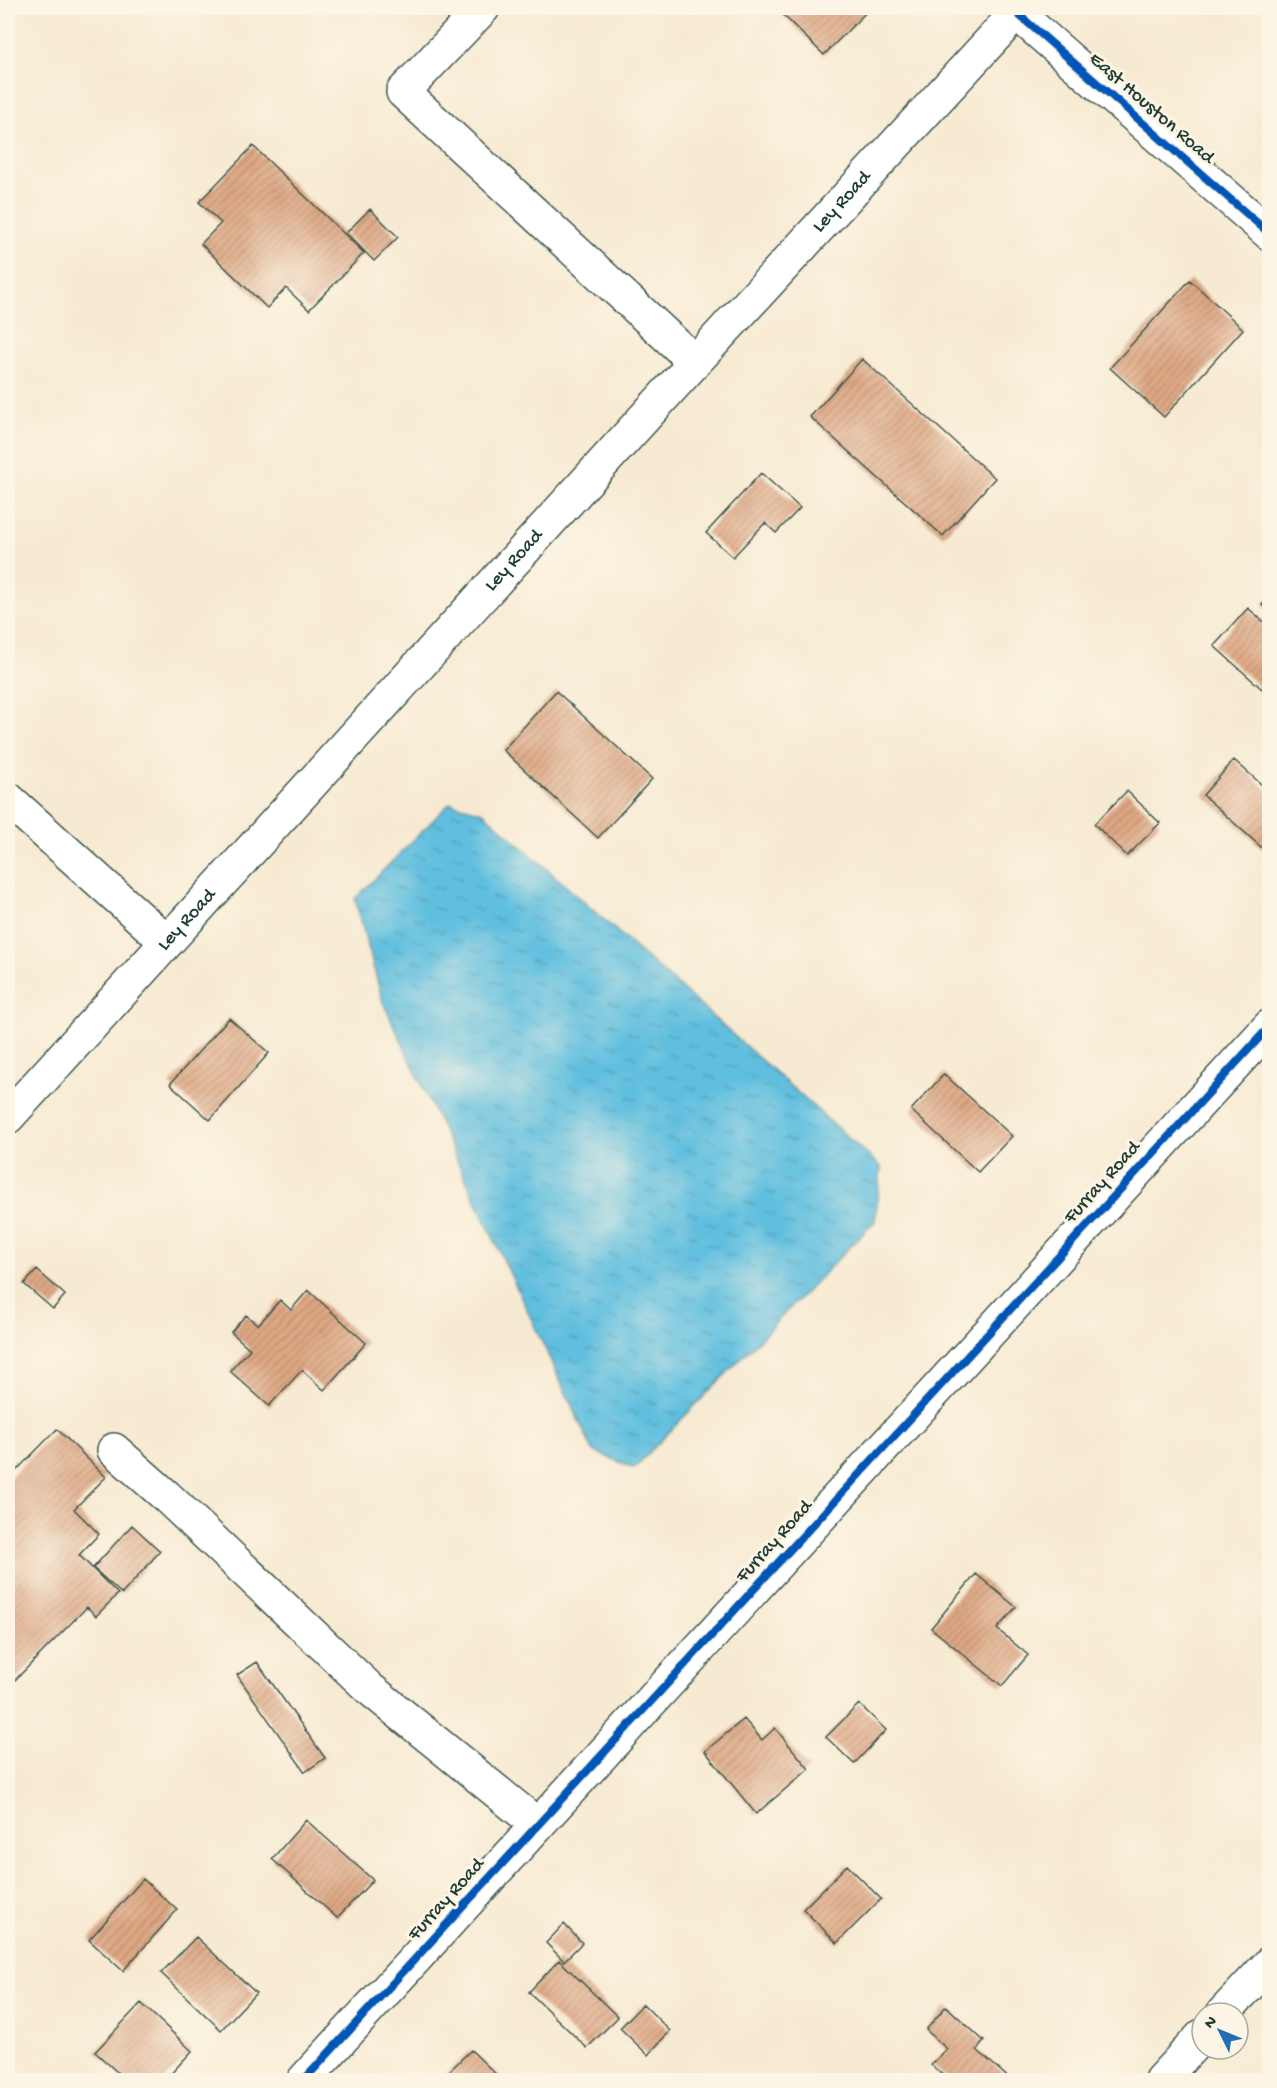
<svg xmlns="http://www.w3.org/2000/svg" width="1277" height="2088" viewBox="0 0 1277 2088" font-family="'Gochi Hand',sans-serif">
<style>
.water{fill:url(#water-ripples);stroke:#407e8a;stroke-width:1.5}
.building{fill:url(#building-hatch)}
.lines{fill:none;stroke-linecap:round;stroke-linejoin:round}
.minor-casing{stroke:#3f574c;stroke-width:36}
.major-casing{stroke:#3f574c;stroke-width:36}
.minor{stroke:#fff;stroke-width:33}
.major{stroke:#fff;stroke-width:33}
.cycleway-casing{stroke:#fcf5e5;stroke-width:11}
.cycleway{stroke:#0057b8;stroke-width:8}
.labels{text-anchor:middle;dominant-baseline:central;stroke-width:6;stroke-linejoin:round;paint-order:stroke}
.street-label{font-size:20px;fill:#1f3d34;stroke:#fcf5e5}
</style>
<defs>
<pattern id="water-ripples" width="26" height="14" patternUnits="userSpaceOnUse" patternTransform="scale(1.5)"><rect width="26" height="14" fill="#61bfdf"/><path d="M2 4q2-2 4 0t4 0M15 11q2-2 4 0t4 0" fill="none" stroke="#4f9cb6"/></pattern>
<pattern id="building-hatch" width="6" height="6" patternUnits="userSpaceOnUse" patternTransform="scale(1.5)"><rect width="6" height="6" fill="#dfa884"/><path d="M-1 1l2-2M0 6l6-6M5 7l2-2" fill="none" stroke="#b48a6d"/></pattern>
</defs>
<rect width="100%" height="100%" fill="#fcf5e5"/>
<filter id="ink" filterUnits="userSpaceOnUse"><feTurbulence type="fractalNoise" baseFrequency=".0167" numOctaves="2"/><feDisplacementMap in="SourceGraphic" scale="12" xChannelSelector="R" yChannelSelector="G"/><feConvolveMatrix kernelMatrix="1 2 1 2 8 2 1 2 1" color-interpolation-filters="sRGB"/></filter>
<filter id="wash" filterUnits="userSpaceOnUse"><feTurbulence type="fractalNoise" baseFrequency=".008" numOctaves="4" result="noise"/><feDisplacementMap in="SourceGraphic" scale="24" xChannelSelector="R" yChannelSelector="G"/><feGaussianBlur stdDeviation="1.35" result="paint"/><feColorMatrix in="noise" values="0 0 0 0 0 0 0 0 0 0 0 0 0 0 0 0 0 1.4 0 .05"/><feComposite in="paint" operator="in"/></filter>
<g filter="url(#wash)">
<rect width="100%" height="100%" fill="#f7ead2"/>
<path class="water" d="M450 803 483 812 881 1167 875 1221 634 1468 593 1451 383 1002 355 899Z"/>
<g id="blocks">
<path class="building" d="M776 8H861L866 12 824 55Z
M253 146 364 253 309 310 286 288 267 308 201 244 221 223 199 202Z
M370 209 398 237 374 261 346 233Z
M1190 280 1243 329 1164 417 1110 368Z
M862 359 995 478 943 536 810 417Z
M761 473 800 508 776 533 765 523 733 557 706 533Z
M1270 597V612L1262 605Z
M1248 608 1270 627V681L1262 689 1214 646Z
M556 691 652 779 598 838 503 750Z
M1234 760 1270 792V855L1203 795Z
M1127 791 1160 823 1127 856 1094 824Z
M229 1018 269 1053 210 1120 170 1084Z
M944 1074 1012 1136 978 1172 911 1110Z
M37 1270 65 1295 53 1309 24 1284Z
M308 1290 366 1343 324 1390 302 1370 269 1406 230 1371 250 1349 231 1332 246 1315 258 1325 280 1300 291 1310Z
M57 1429 106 1477 74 1509 99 1534 79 1555 118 1594 96 1616 87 1607 11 1684 8 1680V1479Z
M132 1525 160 1551 122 1594 93 1568Z
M976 1574 1016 1607 997 1629 1028 1655 1002 1686 931 1628Z
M257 1662 325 1758 305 1772 237 1675Z
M859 1704 886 1730 854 1764 826 1737Z
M744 1719 762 1740 775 1728 809 1769 756 1814 705 1751Z
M306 1820 373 1880 337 1918 272 1859Z
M847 1865 881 1899 837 1943 803 1909Z
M143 1879 177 1910 123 1971 89 1940Z
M564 1924 582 1943 564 1961 546 1943Z
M196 1937 256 1993 221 2030 161 1973Z
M559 1960 618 2017 587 2048 529 1992Z
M141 2003 192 2051 165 2080H126L95 2052Z
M643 2004 670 2031 648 2055 620 2028Z
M946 2006 984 2041 977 2050 1011 2080H949L931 2065 947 2049 926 2030Z
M471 2050 502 2080H440Z"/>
</g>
</g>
<g filter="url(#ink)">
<use href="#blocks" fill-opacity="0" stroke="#3f574c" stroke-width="1.5"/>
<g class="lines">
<defs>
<path id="minor" d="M483 8 403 92 695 362
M1011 8 1270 234
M8 799 167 942
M114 1450 166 1496 370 1689 538 1825
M1223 2013 1270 1963
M304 2080 1270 1026
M1161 2080 1202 2036"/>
<g id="major">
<path id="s1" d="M8 1117 695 362 1021 8"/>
</g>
</defs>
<use href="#minor" class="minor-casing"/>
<use href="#major" class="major-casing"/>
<use href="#minor" class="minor"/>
<use href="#major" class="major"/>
<defs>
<path id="cycleway" d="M1011 8 1270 234
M304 2080 1270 1026"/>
</defs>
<use href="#cycleway" class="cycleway-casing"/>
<use href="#cycleway" class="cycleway"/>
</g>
</g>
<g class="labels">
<g class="street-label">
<text transform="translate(1151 109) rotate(41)">East Houston Road</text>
<text stroke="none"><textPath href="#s1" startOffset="1238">Ley Road</textPath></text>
<text stroke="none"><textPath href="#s1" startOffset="752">Ley Road</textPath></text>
<text stroke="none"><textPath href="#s1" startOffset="266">Ley Road</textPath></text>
<text transform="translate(1103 1183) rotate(-48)">Furray Road</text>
<text transform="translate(775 1542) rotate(-48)">Furray Road</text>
<text transform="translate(447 1900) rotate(-48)">Furray Road</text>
</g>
</g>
<rect width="1277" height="2088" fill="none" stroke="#fcf5e5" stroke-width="30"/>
<g transform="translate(1220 2031) rotate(313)"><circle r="28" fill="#fcf5e5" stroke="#a4ab9e" stroke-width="1.5"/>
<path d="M0-4.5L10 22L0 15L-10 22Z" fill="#1f6fb2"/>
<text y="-9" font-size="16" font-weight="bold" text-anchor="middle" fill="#1f3d34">N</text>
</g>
</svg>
